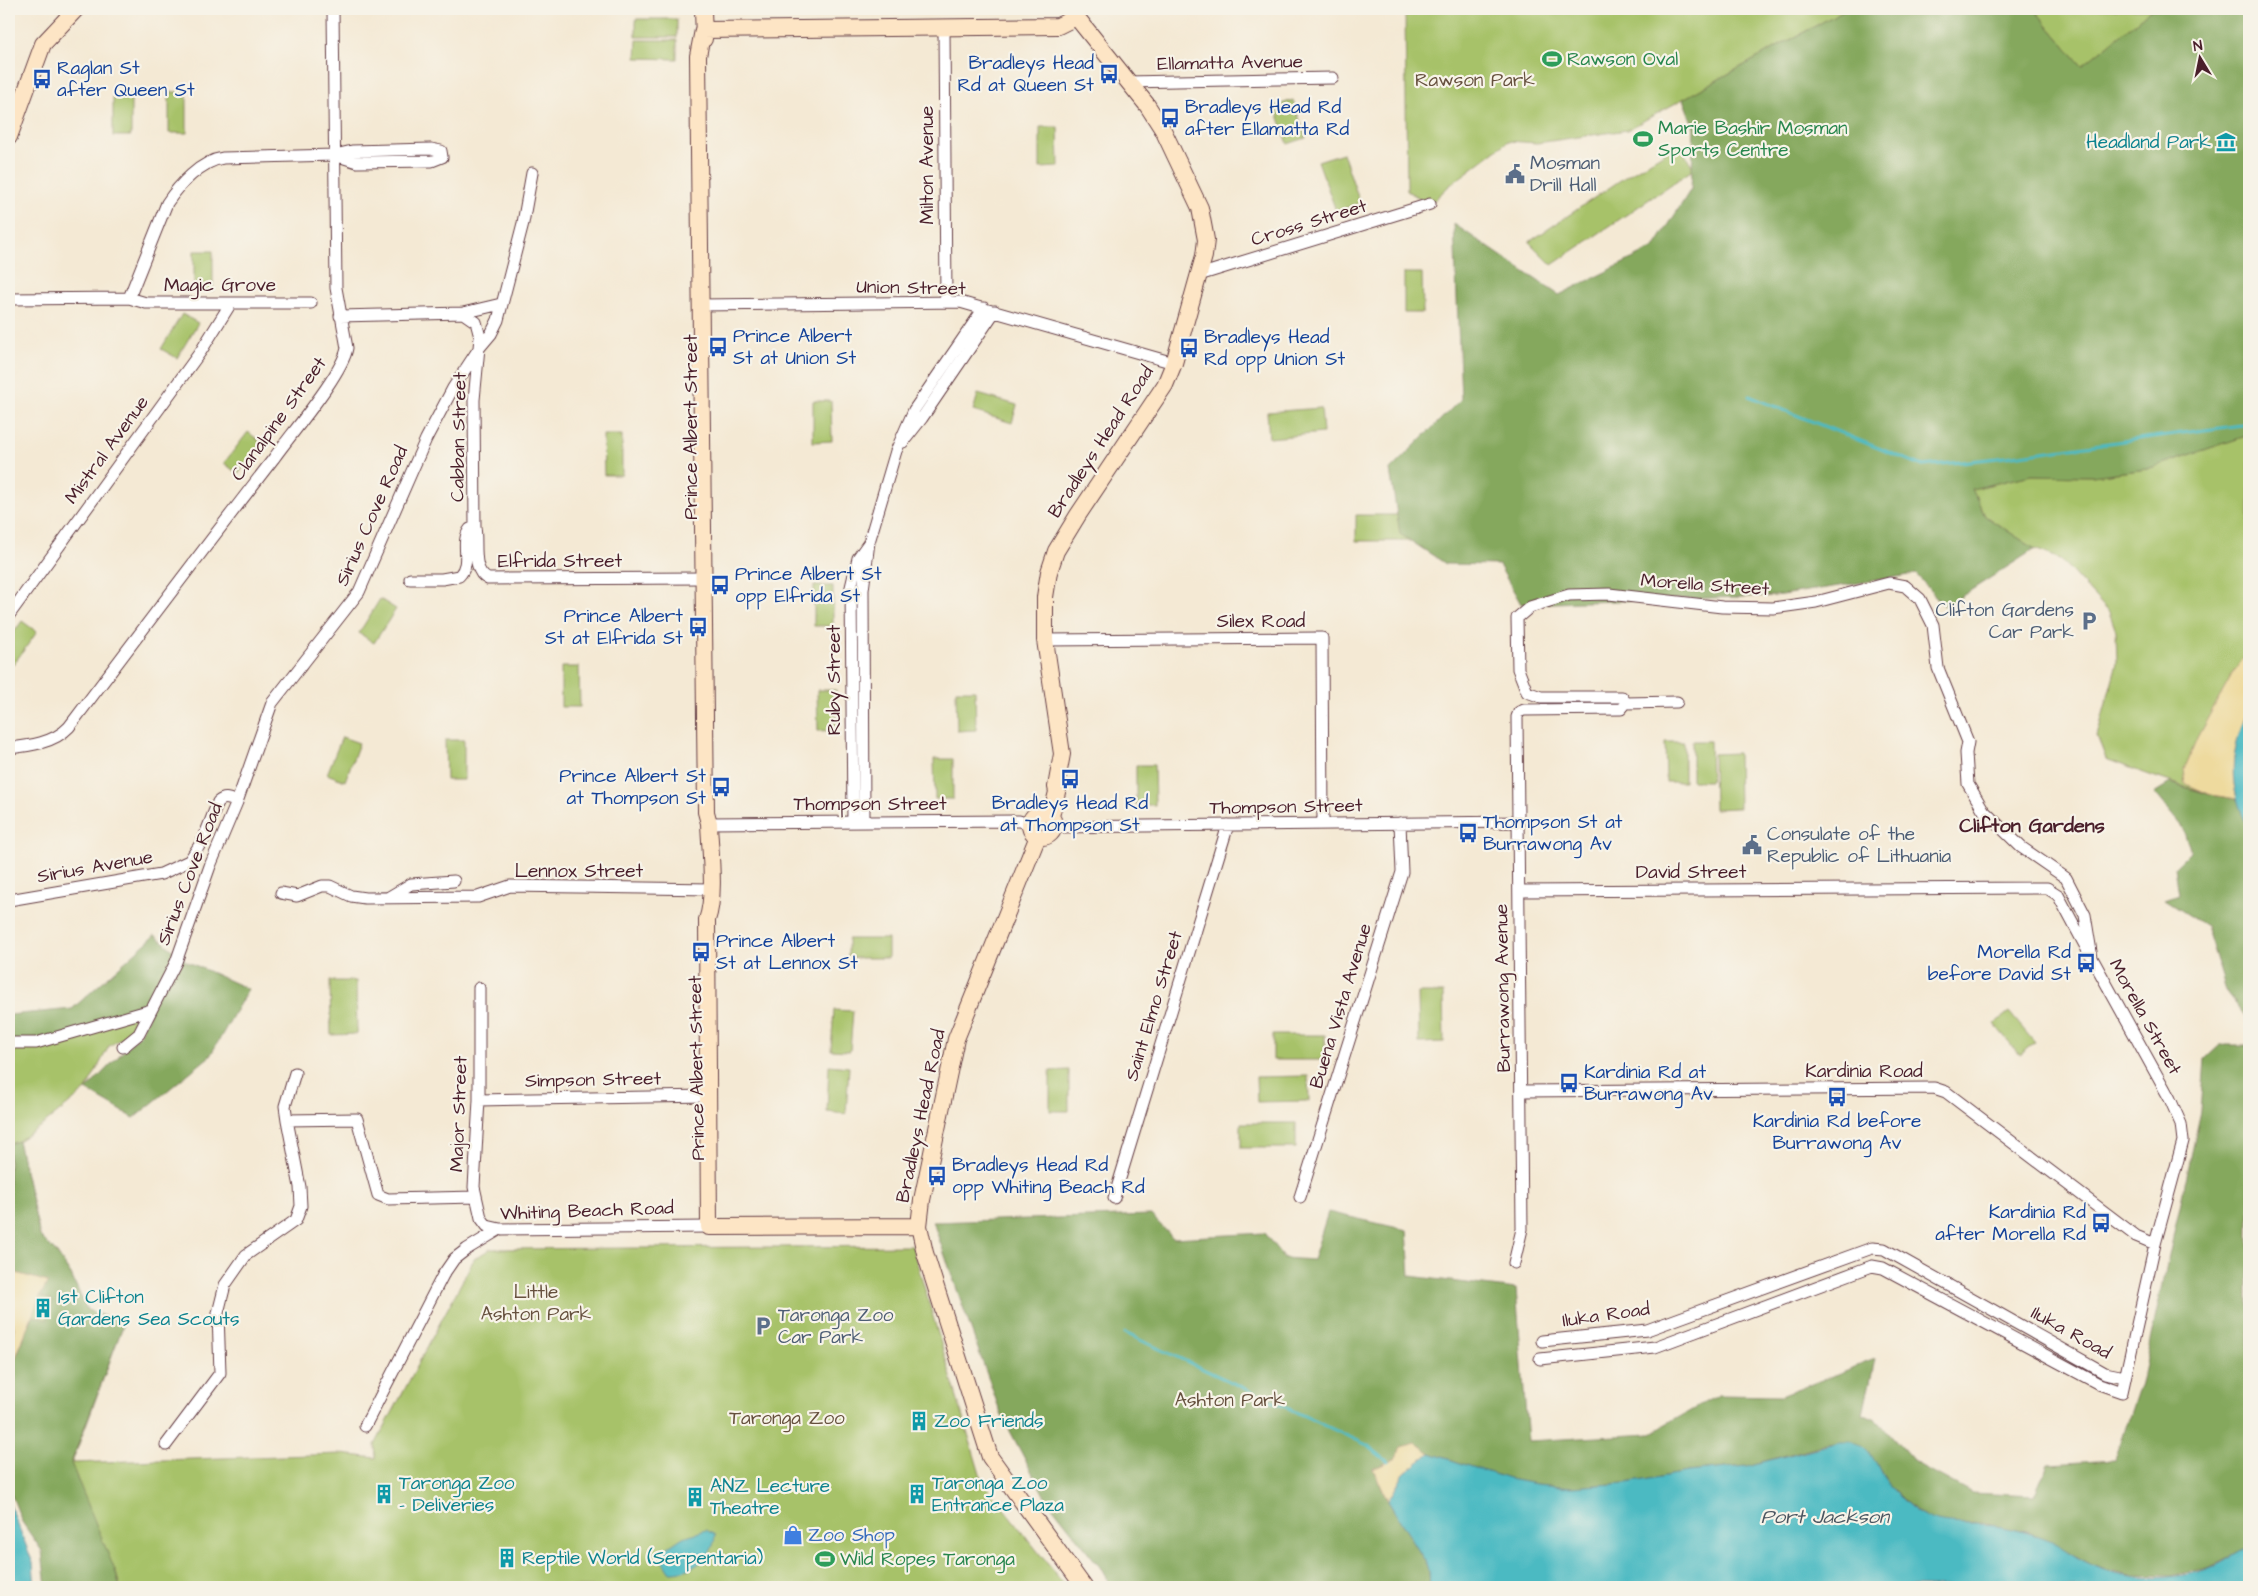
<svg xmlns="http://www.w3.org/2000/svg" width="2258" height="1596" viewBox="0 0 2258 1596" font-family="'Architects Daughter',sans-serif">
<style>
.green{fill:#a7c269;stroke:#78704a}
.forest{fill:#85a85d;stroke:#686444}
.sand{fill:#eeda9e;stroke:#9c7c64}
.water{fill:#4bbac2;stroke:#4a6c76}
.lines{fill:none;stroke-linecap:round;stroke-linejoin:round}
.stream{stroke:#4bbac2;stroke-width:3}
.street-casing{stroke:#643d44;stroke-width:13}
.secondary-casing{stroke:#643d44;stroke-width:18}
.street{stroke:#fff;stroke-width:11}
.secondary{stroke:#fde5c5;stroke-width:16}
.labels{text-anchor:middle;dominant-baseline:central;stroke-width:4.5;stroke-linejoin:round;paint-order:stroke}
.leisure-label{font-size:19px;fill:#27864d;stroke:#f7f3e8;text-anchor:start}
.transit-label{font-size:19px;fill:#164399;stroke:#f7f3e8;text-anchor:start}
.street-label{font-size:19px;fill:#4a1f2b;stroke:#f7f3e8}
.park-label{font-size:19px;fill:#66503e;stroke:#f7f3e8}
.culture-label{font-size:19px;fill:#0d838f;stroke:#f7f3e8;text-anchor:start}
.service-label{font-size:19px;fill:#4e5e75;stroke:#f7f3e8;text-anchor:start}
.shop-label{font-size:19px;fill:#366cbe;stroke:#f7f3e8;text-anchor:start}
.neighbourhood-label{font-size:20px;font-weight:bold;fill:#4a1f2b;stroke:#f7f3e8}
.water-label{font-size:20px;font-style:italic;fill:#4a5560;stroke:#f7f3e8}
</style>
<rect width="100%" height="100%" fill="#f7f3e8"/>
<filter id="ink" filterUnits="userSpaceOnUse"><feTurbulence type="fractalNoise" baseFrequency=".02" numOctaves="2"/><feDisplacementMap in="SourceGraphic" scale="10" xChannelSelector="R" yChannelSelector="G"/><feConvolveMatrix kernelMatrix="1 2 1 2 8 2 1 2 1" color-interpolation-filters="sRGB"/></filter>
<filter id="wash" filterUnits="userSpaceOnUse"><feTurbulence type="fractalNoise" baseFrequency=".0096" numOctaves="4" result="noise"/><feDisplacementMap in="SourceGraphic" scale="20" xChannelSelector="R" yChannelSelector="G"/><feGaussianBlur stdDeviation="1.12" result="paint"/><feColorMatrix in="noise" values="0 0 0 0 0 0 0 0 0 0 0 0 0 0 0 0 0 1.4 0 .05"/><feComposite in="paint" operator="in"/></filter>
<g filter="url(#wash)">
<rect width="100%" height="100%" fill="#f4e9d4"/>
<path class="green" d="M1405 9H1846L1627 130 1537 143 1508 141 1449 186 1430 204 1407 191Z
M2034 9H2152L2082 66Z
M636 19H677V37H636Z
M637 40H677V59L636 58Z
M169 92H187V133H169Z
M113 96H131V136H113Z
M1293 100 1306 138 1288 144 1275 106Z
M1040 127H1058L1059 167 1040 168Z
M1679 144 1694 169 1552 265 1529 242 1628 175Z
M1343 153 1360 203 1336 211 1318 161Z
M194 251H213V291H194Z
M1404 273H1422L1423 313H1404Z
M182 314 198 323 177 358 161 349Z
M978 394 1017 405 1012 423 973 411Z
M813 401H831L832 441 813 442Z
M1321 408 1323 433 1269 438 1267 412Z
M248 432 262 443 238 474 224 463Z
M603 435H622V475H604Z
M2249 435V709L2234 784 2237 799C2191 791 2149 775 2106 759L2097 736 2117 663 2116 631 2109 612 2060 559 2035 549 1985 516 1972 489 2031 475 2092 476 2147 469Z
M1356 515H1412V541H1356Z
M814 586H833V626H814Z
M380 599 396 609 374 643 359 633Z
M22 621 37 632 13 665 9 662V639Z
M561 667H579L580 707H561Z
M817 690H836V730L818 731Z
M956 690H975L976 730 957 731Z
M342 737 359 743 345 781 327 774Z
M445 740H464V780H446Z
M1692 741H1710L1711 781H1692Z
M1665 742H1684V782H1666Z
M1738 753 1739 808 1714 809 1713 754Z
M934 759H953V799H935Z
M1136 765H1154L1155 805H1136Z
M848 939H888V958H848Z
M330 981H356L357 1034 331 1035Z
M1418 993H1443L1444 1042 1419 1043Z
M834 1010 853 1011 850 1051 831 1050Z
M2009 1012 2035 1043 2020 1055 1994 1024Z
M134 1017 131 1033 109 1046 86 1090 44 1124 18 1141 40 1236 55 1251 71 1275 87 1310 124 1323 72 1463 341 1454 376 1458 375 1445 474 1259 490 1249 912 1246 982 1481 1066 1587H120L116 1573 9 1430C12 1405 9 1387 9 1363 8 1341 17 1330 9 1308V1043Z
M1273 1035H1325V1060H1273Z
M829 1065 849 1067 846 1114 827 1112Z
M1069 1070V1111H1050V1071Z
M1308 1076 1309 1101 1257 1102 1256 1077Z
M1241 1123H1296V1148H1241Z"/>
<path class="forest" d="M1846 9H2034L2082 66 2152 9 2194 12 2211 9H2249V435L2147 469 2092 476 2031 475 1972 489 1985 516 2035 549 1945 607 1916 574 1775 596 1521 604 1499 565 1446 564 1400 534 1390 470 1461 399 1454 224 1559 295 1654 248 1691 189 1694 128 1683 99Z
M2170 783 2211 795 2237 799 2249 829V1021L2227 993 2206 926 2165 900 2179 895 2175 867 2191 851 2182 827 2154 793Z
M155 935 186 961 248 989 210 1056 134 1118 86 1090 139 1035 151 1011 68 1035 9 1043V1015L72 1009Z
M2249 1039V1547L2208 1568 2172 1576 2131 1575 2104 1569 2090 1564 2050 1541 2027 1532 1986 1524 1947 1525 1927 1519 1907 1504 1889 1486 1867 1450 1850 1442 1826 1444 1747 1466 1688 1472 1627 1483 1572 1487 1536 1484 1509 1479 1430 1453 1416 1443 1395 1459 1373 1469 1388 1501 1425 1561 1428 1571 1429 1587H1111L1100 1567 1046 1499 1001 1414 933 1222 1151 1215 1173 1238 1264 1233 1284 1258 1313 1260 1328 1212 1407 1230 1410 1276 1516 1289 1528 1441 1650 1434 1718 1395 1781 1396 1875 1359 1863 1414 1878 1421 1913 1461 1972 1493 2034 1496 2048 1464 2115 1460 2142 1378 2201 1111 2205 1059 2220 1045H2247Z
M18 1141 40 1236 55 1251 71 1275 87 1310 124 1323 71 1463 116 1573 120 1587H46L42 1551 22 1522 9 1488V1430L12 1398 9 1375V1354L14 1362 33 1316 47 1320 53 1301 40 1296 47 1282 9 1271V1144Z"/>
<path class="sand" d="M2249 650V709L2234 784 2237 799 2211 795 2186 784 2184 770 2199 734 2231 676Z
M9 1271 48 1282 40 1296 14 1362 9 1354 14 1328 9 1308Z
M1416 1443 1430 1453 1404 1474 1388 1501 1373 1469 1395 1459 1401 1447Z"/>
<path class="water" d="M2249 709V829C2227 786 2229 752 2249 709Z
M1839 1442C1846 1442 1854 1441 1861 1445 1873 1452 1877 1468 1884 1479 1893 1492 1906 1505 1919 1514 1946 1531 1977 1521 2007 1528 2022 1531 2037 1535 2051 1541 2064 1548 2076 1558 2090 1564 2126 1581 2176 1582 2212 1567 2226 1561 2236 1552 2249 1547V1587H1429L1428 1571 1425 1561 1388 1501 1404 1474 1430 1453 1509 1479 1536 1484 1572 1487 1627 1483 1688 1472 1747 1466Z
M9 1502 33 1563 35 1587H9Z
M706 1530 715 1535C714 1559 691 1573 669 1572L658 1554 683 1537Z"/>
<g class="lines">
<path class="stream" d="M1749 396 1923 466 1998 458 2249 424
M1125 1333 1367 1445 1388 1462"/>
</g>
</g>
<g filter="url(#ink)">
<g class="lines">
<defs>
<path id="street" d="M944 28 946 301
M1127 82 1333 78
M1199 275 1430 204
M129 298 146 303H311
M9 299 129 298 167 203C179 185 201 161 223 158L335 155 352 151 431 149 441 151 442 157 432 161 357 162 335 155
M700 305 960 302 1174 363
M463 313 501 304
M340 316 463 313 476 322 480 337 474 400 475 527
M903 442 922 418 995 311
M410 579H442L459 576C473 562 459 543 470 529L475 527C478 543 471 571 488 579L703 578
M9 615 201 351 231 303
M1045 640 1322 638 1323 824
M1626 703 1677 702
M9 748C29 746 54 743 69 727 137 637 205 547 274 458 291 434 343 373 347 348L336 288 333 9
M853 822 851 587 858 558 868 544
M864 822 863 590 869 542 896 451 914 410 984 308
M709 823 1019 821 1030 824
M1054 827 1518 822
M1520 891 2047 888 2058 895 2089 953
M281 893 297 896 322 886H330L351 896 365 898 478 897 510 886 711 889
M389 897 411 884 454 881
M9 900 161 874 189 861 203 840 218 802C225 796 229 799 237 802
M479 988V1100L474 1187 481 1218 487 1226 500 1229
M9 1043H36L151 1010
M123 1047 139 1034 176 962 210 866 237 802 272 703 359 592 426 439 453 388 480 347 491 334 498 320 523 223 532 173
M1522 1091 1934 1088 1946 1092 2136 1236 2155 1244
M479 1100 708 1096
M287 1120 285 1106 295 1073
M1300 1197 1402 872 1400 823
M1114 1198 1228 825
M1514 1263 1522 1229 1517 717 1519 712 1524 710 1621 709 1626 703 1622 697H1541L1527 692 1518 669 1517 618 1530 607 1569 595 1609 594 1722 607 1773 608 1816 602 1889 583 1905 586 1920 599 1933 625 1938 668 1968 742 1966 753 1968 784 1984 811 2021 847 2066 878 2085 915 2092 958 2170 1099 2181 1124 2183 1141 2155 1244 2122 1392 2099 1384 1883 1268 1872 1266 1655 1347 1540 1359
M1542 1341 1647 1330 1872 1248 1884 1249 2105 1373 2125 1377
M365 1426 443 1275 454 1259 467 1249 500 1229 709 1227
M166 1445 220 1373 218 1313 225 1285 246 1255 296 1220 301 1206 300 1187 287 1120 357 1119 378 1195 388 1199 476 1197"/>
<path id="secondary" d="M703 9 704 39
M703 30 698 56 706 812 709 823C710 850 716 895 707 920L709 1227 919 1226
M703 30 1058 26 1076 17
M9 137 43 44 76 9
M1030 825a12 12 0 1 1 24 0a12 12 0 1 1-24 0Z
M1051 816 1057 792 1056 787 1062 754 1045 640V597L1049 572 1056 551 1078 515 1165 385 1174 363 1204 256 1206 240 1200 208 1163 130 1147 105 1070 9
M1038 836 956 1039 922 1200 919 1226 925 1253 990 1457 1084 1587"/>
</defs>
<use href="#street" class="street-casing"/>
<use href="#secondary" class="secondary-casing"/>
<use href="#street" class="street"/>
<use href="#secondary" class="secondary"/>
</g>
</g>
<defs>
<symbol id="stadium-bare" viewBox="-9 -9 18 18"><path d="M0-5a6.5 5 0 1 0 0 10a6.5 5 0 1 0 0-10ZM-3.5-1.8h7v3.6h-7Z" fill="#2e9e5b" stroke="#f7f3e8" stroke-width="2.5" paint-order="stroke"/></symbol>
<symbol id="bus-bare" viewBox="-9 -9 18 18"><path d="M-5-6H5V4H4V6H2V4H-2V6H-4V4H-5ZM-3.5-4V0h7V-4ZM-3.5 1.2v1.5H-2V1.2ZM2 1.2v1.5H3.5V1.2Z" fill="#1a4fb4" stroke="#f7f3e8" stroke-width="2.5" paint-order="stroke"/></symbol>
<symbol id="museum-bare" viewBox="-9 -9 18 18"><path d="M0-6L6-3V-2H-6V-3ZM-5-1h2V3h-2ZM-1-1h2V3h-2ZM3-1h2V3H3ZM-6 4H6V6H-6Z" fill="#0f9aa8" stroke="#f7f3e8" stroke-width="2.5" paint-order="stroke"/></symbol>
<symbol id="civic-bare" viewBox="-9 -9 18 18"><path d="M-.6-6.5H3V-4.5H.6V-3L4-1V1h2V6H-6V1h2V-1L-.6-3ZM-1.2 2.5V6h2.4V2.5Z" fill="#5c6f8a" stroke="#f7f3e8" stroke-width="2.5" paint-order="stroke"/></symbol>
<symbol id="parking-bare" viewBox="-9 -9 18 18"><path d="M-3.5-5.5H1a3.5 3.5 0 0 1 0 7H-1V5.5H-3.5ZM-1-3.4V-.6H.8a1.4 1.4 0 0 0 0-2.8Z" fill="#5c6f8a" stroke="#f7f3e8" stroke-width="2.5" paint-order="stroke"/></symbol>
<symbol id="building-bare" viewBox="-9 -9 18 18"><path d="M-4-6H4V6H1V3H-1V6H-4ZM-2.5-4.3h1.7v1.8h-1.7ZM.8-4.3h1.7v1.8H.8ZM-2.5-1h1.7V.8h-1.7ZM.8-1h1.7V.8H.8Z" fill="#0f9aa8" stroke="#f7f3e8" stroke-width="2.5" paint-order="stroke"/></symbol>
<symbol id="shop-bare" viewBox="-9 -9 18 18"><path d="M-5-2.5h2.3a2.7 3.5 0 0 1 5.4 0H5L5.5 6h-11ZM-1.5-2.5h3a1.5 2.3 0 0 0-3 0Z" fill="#3f7fe0" stroke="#f7f3e8" stroke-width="2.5" paint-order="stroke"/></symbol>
</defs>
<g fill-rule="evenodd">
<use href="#stadium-bare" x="1538" y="45" width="28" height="28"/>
<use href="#bus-bare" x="1095" y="60" width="28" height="28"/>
<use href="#bus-bare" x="28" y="65" width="28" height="28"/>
<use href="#bus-bare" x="1156" y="104" width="28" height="28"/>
<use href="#stadium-bare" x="1629" y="125" width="28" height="28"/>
<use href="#museum-bare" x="2212" y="128" width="28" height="28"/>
<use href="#civic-bare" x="1501" y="160" width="28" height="28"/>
<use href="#bus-bare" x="704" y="333" width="28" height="28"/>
<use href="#bus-bare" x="1175" y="334" width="28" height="28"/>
<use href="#bus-bare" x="706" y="571" width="28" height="28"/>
<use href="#parking-bare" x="2075" y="607" width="28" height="28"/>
<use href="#bus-bare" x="684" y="613" width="28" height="28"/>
<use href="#bus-bare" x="1056" y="765" width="28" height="28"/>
<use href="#bus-bare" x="707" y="773" width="28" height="28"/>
<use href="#bus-bare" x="1454" y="819" width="28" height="28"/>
<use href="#civic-bare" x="1738" y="831" width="28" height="28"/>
<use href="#bus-bare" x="687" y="938" width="28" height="28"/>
<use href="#bus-bare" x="2072" y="949" width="28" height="28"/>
<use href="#bus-bare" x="1555" y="1069" width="28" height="28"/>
<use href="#bus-bare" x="1823" y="1083" width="28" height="28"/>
<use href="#bus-bare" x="923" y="1162" width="28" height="28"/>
<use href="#bus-bare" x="2087" y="1209" width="28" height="28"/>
<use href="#building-bare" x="29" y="1294" width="28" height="28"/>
<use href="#parking-bare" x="749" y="1312" width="28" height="28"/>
<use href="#building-bare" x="905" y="1407" width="28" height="28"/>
<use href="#building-bare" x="370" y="1480" width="28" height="28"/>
<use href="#building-bare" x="903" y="1480" width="28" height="28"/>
<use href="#building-bare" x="681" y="1483" width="28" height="28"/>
<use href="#shop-bare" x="779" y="1521" width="28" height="28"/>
<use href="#building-bare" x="493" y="1544" width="28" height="28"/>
<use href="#stadium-bare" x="811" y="1545" width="28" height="28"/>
</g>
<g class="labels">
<g class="leisure-label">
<text x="1567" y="59">Rawson Oval</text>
<text x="1658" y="128">Marie Bashir Mosman<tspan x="1658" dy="22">Sports Centre</tspan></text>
<text x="840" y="1559">Wild Ropes Taronga</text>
</g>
<g class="transit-label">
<text x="1094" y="63" text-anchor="end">Bradleys Head<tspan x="1094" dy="22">Rd at Queen St</tspan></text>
<text x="57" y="68">Raglan St<tspan x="57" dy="22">after Queen St</tspan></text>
<text x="1185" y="107">Bradleys Head Rd<tspan x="1185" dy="22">after Ellamatta Rd</tspan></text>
<text x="733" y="336">Prince Albert<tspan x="733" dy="22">St at Union St</tspan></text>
<text x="1204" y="337">Bradleys Head<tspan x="1204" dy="22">Rd opp Union St</tspan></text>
<text x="735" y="574">Prince Albert St<tspan x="735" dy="22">opp Elfrida St</tspan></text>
<text x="683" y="616" text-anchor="end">Prince Albert<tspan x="683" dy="22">St at Elfrida St</tspan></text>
<text x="706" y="776" text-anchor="end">Prince Albert St<tspan x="706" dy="22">at Thompson St</tspan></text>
<text x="1070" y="803" text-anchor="middle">Bradleys Head Rd<tspan x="1070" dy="22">at Thompson St</tspan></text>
<text x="1483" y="822">Thompson St at<tspan x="1483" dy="22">Burrawong Av</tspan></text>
<text x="716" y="941">Prince Albert<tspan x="716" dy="22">St at Lennox St</tspan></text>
<text x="2071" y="952" text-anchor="end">Morella Rd<tspan x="2071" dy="22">before David St</tspan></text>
<text x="1584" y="1072">Kardinia Rd at<tspan x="1584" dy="22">Burrawong Av</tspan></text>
<text x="1837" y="1121" text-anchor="middle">Kardinia Rd before<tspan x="1837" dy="22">Burrawong Av</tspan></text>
<text x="952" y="1165">Bradleys Head Rd<tspan x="952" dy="22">opp Whiting Beach Rd</tspan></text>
<text x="2086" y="1212" text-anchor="end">Kardinia Rd<tspan x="2086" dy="22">after Morella Rd</tspan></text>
</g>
<g class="street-label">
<text transform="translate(1230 63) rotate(-1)">Ellamatta Avenue</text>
<text transform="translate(927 165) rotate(-90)">Milton Avenue</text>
<text transform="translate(1309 223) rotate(-17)">Cross Street</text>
<text x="220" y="285">Magic Grove</text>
<text transform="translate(911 288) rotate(1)">Union Street</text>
<text transform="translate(279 419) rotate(-54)">Clanalpine Street</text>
<text transform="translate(691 427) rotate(-90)">Prince Albert Street</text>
<text transform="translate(459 437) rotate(-89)">Cabban Street</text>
<text transform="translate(1101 442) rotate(-57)">Bradleys Head Road</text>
<text transform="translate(107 450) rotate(-54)">Mistral Avenue</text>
<text transform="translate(372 516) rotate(-66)">Sirius Cove Road</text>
<text x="560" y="561">Elfrida Street</text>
<text transform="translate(1705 585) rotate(4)">Morella Street</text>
<text x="1261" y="621">Silex Road</text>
<text transform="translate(834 680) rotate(-90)">Ruby Street</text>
<text x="870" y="804">Thompson Street</text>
<text transform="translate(1286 807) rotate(-1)">Thompson Street</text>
<text transform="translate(95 867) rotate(-10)">Sirius Avenue</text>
<text x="579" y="871">Lennox Street</text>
<text x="1691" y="872">David Street</text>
<text transform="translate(190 874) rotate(-69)">Sirius Cove Road</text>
<text transform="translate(1503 988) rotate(-91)">Burrawong Avenue</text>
<text transform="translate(1154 1006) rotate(-73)">Saint Elmo Street</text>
<text transform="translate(1341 1006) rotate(-73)">Buena Vista Avenue</text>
<text transform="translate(2145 1017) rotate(61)">Morella Street</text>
<text transform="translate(697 1068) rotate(-91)">Prince Albert Street</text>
<text x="1864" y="1071">Kardinia Road</text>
<text transform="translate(593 1080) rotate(-1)">Simpson Street</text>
<text transform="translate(459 1114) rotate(-88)">Major Street</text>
<text transform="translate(921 1116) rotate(-78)">Bradleys Head Road</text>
<text transform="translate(587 1211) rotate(-2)">Whiting Beach Road</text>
<text transform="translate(1606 1315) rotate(-8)">Iluka Road</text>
<text transform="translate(2071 1333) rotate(29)">Iluka Road</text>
</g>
<g class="park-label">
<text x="1475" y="80">Rawson Park</text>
<text x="536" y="1292">Little<tspan x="536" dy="22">Ashton Park</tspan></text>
<text x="1230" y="1400">Ashton Park</text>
<text x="787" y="1418">Taronga Zoo</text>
</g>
<g class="culture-label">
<text x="2211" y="142" text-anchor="end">Headland Park</text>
<text x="58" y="1297">1st Clifton<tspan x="58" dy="22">Gardens Sea Scouts</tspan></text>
<text x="934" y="1421">Zoo Friends</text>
<text x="399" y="1483">Taronga Zoo<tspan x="399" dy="22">- Deliveries</tspan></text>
<text x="932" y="1483">Taronga Zoo<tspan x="932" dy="22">Entrance Plaza</tspan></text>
<text x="710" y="1486">ANZ Lecture<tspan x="710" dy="22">Theatre</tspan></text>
<text x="522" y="1558">Reptile World (Serpentaria)</text>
</g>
<g class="service-label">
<text x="1530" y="163">Mosman<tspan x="1530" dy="22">Drill Hall</tspan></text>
<text x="2074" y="610" text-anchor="end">Clifton Gardens<tspan x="2074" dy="22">Car Park</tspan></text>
<text x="1767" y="834">Consulate of the<tspan x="1767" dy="22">Republic of Lithuania</tspan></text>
<text x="778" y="1315">Taronga Zoo<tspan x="778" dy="22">Car Park</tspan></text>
</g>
<g class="shop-label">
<text x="808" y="1535">Zoo Shop</text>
</g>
<g class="neighbourhood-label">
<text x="2032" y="826">Clifton Gardens</text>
</g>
<g class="water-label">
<text x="1825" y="1517">Port Jackson</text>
</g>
</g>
<rect width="2258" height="1596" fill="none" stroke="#f7f3e8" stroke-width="30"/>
<g transform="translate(2200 58) rotate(350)" stroke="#f7f3e8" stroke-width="4" paint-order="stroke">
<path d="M0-4L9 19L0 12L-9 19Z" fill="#4a1f2b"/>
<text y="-8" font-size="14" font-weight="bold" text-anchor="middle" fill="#4a1f2b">N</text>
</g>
</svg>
